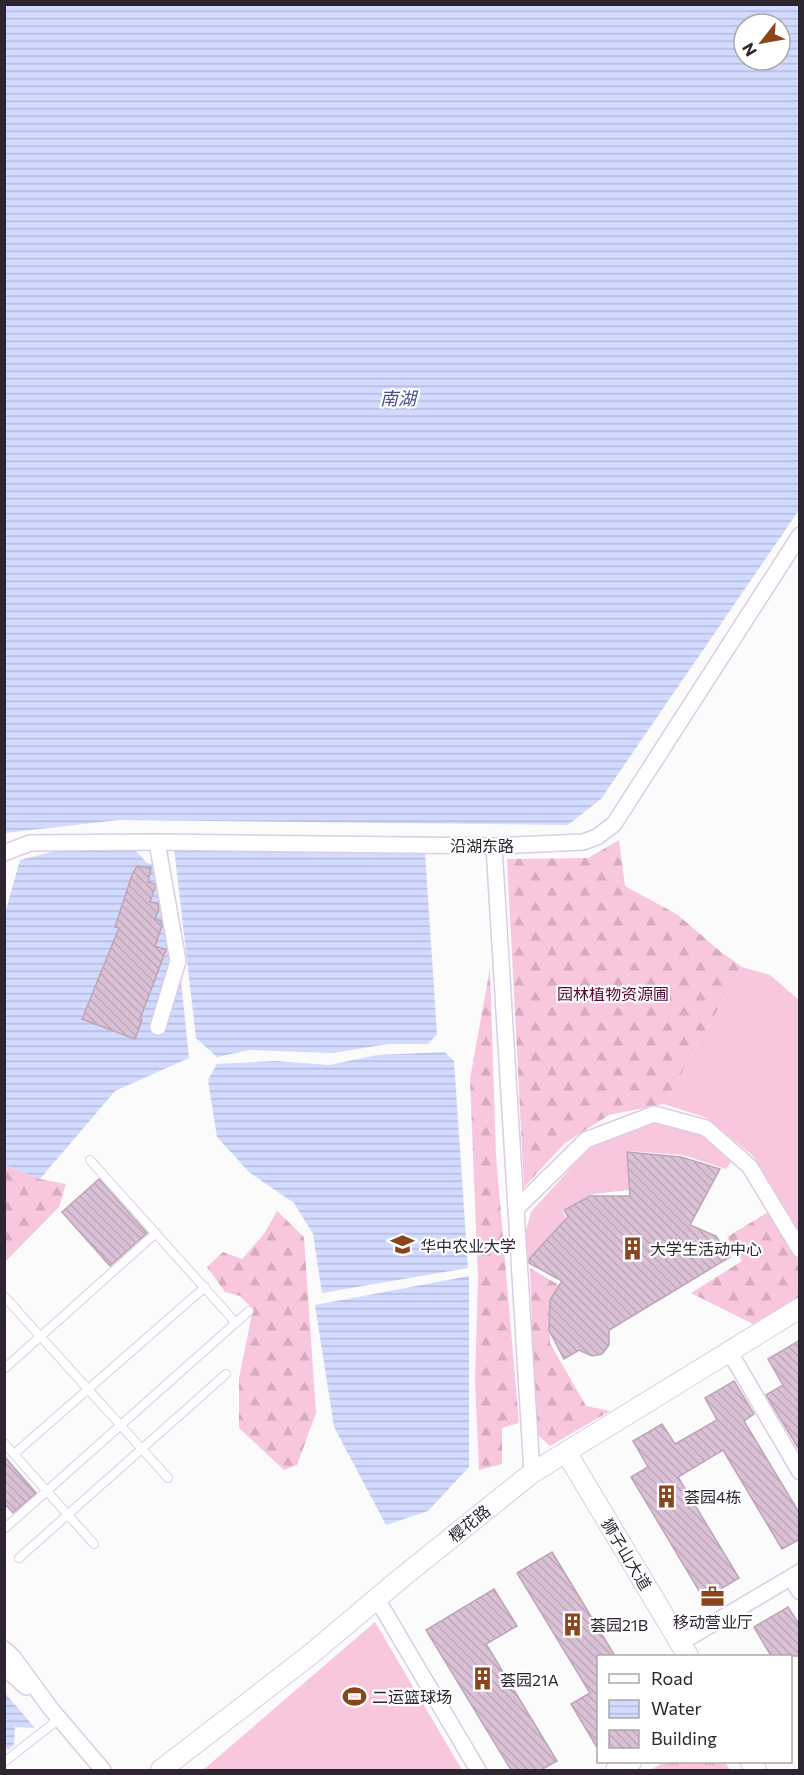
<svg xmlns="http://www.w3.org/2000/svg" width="804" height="1775" viewBox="0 0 804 1775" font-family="Commissioner,'Noto Sans SC',sans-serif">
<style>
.grass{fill:#f9c7dd}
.forest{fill:url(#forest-firs)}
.park{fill:url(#park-tufts)}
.water{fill:url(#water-rules);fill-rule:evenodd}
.building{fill:url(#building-back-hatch);stroke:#bda4b9;stroke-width:1.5}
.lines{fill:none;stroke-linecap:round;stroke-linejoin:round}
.service-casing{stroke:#dccce6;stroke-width:10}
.minor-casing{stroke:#dccce6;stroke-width:18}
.tertiary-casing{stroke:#dccce6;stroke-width:22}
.service{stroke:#fff;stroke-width:8}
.minor{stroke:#fff;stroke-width:15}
.tertiary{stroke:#fff;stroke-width:20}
.labels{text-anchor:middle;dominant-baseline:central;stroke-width:4.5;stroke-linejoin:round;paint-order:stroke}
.street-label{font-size:16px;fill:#2d2630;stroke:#fff}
.park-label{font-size:16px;fill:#560836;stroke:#fff}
.poi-label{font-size:16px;fill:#2d2630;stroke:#fff;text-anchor:start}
.water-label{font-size:18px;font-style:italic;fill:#454e95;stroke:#fff}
</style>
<defs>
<pattern id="forest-firs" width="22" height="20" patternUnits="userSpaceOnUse" patternTransform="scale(1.5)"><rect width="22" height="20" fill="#f9c7dd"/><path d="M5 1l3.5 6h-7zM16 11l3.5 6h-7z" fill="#d6abbe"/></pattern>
<pattern id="park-tufts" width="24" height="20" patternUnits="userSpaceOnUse" patternTransform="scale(1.5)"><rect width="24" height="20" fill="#f9c7dd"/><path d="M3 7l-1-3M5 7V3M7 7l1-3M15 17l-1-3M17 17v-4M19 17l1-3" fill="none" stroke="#d6abbe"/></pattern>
<pattern id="water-rules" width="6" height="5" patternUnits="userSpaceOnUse" patternTransform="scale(1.5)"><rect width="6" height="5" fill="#d2daff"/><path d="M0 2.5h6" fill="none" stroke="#b5bbdb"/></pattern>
<pattern id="building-back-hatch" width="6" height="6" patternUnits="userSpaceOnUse" patternTransform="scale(1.5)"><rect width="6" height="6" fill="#dbc1d6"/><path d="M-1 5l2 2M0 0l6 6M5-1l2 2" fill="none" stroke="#bca6b8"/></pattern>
</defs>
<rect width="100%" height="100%" fill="#fbfbfb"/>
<path class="grass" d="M742 967 770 975 799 1000V1232L754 1157 707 1118 664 1104Z
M650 1123 704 1132 734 1157 726 1169 683 1155 628 1151 629 1190 593 1194 562 1210 567 1220 528 1260 525 1234 531 1212 588 1149Z
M375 1622 462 1770H203Z"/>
<path class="forest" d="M619 840 625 886 678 915 721 952 742 967 664 1104 609 1115 565 1143 524 1187 507 859 588 858Z
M490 968 496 1156 519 1423 502 1428V1464L479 1470 475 1380 478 1279 470 1079Z
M5 1165 40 1179 66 1184 59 1207 5 1262Z
M773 1209 799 1252V1299L755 1325 691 1293 742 1261 727 1237Z
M277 1211 304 1237 316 1413 297 1465 284 1470 239 1428V1378L253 1309 240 1296 225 1292 207 1267 223 1252 242 1259 264 1234Z
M530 1268 562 1287 551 1306 550 1343 586 1406 610 1411 550 1446 536 1433Z"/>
<path class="park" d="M665 1762H725L730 1770H650Z"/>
<path class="water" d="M4 5H799V510L601 799 568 825 119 820 5 833ZM744 24H780V60H744Z
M174 848 425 853 437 1034 428 1044H389L332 1053 250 1050 217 1057 196 1038Z
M63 849 135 850 147 863 165 866 179 961 189 1058 115 1091 40 1179 5 1165 4 917 20 860Z
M445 1052 454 1061 468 1268 322 1293 313 1234 294 1203 250 1173 217 1137 208 1080 217 1064 275 1061 329 1065 377 1055Z
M469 1276V1467L428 1511 386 1525 334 1427 315 1305Z
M5 1693 35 1728 15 1727 14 1745 8 1750 5 1746Z"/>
<path class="building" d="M137 866 151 868 148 882 155 884V887L150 902 158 903 159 908 155 919 161 921 162 926 155 946 166 950 140 1019 142 1020 135 1039 82 1019 119 928 115 927 132 875Z
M627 1152 681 1157 720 1169 690 1225 716 1236 730 1257 609 1330V1345L602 1354 592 1356 579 1350 564 1359 549 1330 550 1300 562 1281 529 1263V1259L568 1217 564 1210 590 1196H630Z
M99 1179 147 1233 110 1266 62 1212Z
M800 1340V1451L766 1395 783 1385 768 1359Z
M734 1381 754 1414 744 1421 800 1514V1539L782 1549 723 1450 678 1477 739 1578 704 1599 631 1477 648 1467 633 1441 662 1424 675 1444 717 1420 705 1398Z
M4 1456 36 1493 13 1513 4 1503Z
M552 1552 615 1656H598V1749L571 1704 590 1693 517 1573Z
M494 1589 517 1626 486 1644 557 1761 541 1770H511L426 1630Z
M788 1607 800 1626V1656H771L754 1627Z"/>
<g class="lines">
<defs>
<path id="service" d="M90 1160 236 1323
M4 1296 168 1478
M4 1369 156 1233
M4 1443 94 1544
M14 1454 205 1287
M4 1529 249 1311
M19 1558 226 1374
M4 1762 59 1719"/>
<path id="minor" d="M157 842 178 961 158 1027
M494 846 532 1473
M4 853 30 843 157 842 494 846 583 842 597 837 614 824 800 535
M516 1209 586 1140 654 1114 706 1128 750 1167 800 1250
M729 1351 800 1472
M791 1578 800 1592
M377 1599 478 1770
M680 1643 800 1572
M4 1649 13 1657 51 1709 103 1770
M4 1667 26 1687"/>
<path id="tertiary" d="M566 1452 688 1656
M751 1762 756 1770
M161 1770 311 1654 400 1579 532 1473 800 1308
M616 1770 631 1762"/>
</defs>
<use href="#service" class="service-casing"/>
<use href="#minor" class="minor-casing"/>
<use href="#tertiary" class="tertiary-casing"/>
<use href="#service" class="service"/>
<use href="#minor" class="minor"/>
<use href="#tertiary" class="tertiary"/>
</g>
<defs>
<symbol id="university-bare" viewBox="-9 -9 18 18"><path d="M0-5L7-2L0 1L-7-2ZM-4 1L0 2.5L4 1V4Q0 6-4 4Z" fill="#8a451c" stroke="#fff" stroke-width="2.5" paint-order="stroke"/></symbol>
<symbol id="building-bare" viewBox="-9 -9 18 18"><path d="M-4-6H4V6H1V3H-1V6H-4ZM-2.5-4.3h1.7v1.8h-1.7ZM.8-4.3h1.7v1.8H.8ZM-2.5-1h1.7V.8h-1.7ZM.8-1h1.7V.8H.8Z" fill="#8a451c" stroke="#fff" stroke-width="2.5" paint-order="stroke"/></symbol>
<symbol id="office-bare" viewBox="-9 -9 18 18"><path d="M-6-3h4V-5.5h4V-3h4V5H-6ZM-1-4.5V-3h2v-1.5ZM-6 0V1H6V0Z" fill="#8a451c" stroke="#fff" stroke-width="2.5" paint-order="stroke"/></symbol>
<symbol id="stadium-bare" viewBox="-9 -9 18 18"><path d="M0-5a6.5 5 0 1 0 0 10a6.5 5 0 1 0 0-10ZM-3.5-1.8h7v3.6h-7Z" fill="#8a451c" stroke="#fff" stroke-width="2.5" paint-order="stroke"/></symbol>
</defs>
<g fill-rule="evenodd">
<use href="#university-bare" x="386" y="1228" width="33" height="33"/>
<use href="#building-bare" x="616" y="1232" width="33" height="33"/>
<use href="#building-bare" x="650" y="1480" width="33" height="33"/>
<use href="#office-bare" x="696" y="1580" width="33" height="33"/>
<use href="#building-bare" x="556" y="1608" width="33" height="33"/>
<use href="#building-bare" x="466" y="1662" width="33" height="33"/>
<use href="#stadium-bare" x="338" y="1680" width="33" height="33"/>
</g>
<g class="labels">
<g class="street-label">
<text x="482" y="845">沿湖东路</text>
<text transform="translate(469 1523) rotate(-39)">樱花路</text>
<text transform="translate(627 1554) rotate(59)">狮子山大道</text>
</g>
<g class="park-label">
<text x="613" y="993">园林植物资源圃</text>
</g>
<g class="poi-label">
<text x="420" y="1245">华中农业大学</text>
<text x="650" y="1248">大学生活动中心</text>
<text x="684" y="1496">荟园4栋</text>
<text x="713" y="1621" text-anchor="middle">移动营业厅</text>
<text x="590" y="1624">荟园21B</text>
<text x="500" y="1679">荟园21A</text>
<text x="372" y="1696">二运篮球场</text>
</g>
<g class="water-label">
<text x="398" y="398">南湖</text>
</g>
</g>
<rect width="804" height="1775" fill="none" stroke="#2d2630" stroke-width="12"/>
<rect x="597" y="1655" width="195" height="108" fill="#ffffff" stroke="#aba8ac" stroke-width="1.5"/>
<rect x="609" y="1674" width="30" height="9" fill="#ffffff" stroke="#aba8ac" stroke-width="1.5"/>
<text x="651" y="1685" font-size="18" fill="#2d2630">Road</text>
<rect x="609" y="1700" width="30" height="18" fill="url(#water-rules)" stroke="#aba8ac" stroke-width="1.5"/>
<text x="651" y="1715" font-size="18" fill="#2d2630">Water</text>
<rect x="609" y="1730" width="30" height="18" fill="url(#building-back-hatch)" stroke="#aba8ac" stroke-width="1.5"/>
<text x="651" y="1745" font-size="18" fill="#2d2630">Building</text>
<g transform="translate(762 42) rotate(239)"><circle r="28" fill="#ffffff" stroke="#aba8ac" stroke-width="1.5"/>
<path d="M0-4.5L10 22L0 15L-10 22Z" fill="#8a451c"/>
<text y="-9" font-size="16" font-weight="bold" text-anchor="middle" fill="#2d2630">N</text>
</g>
</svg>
